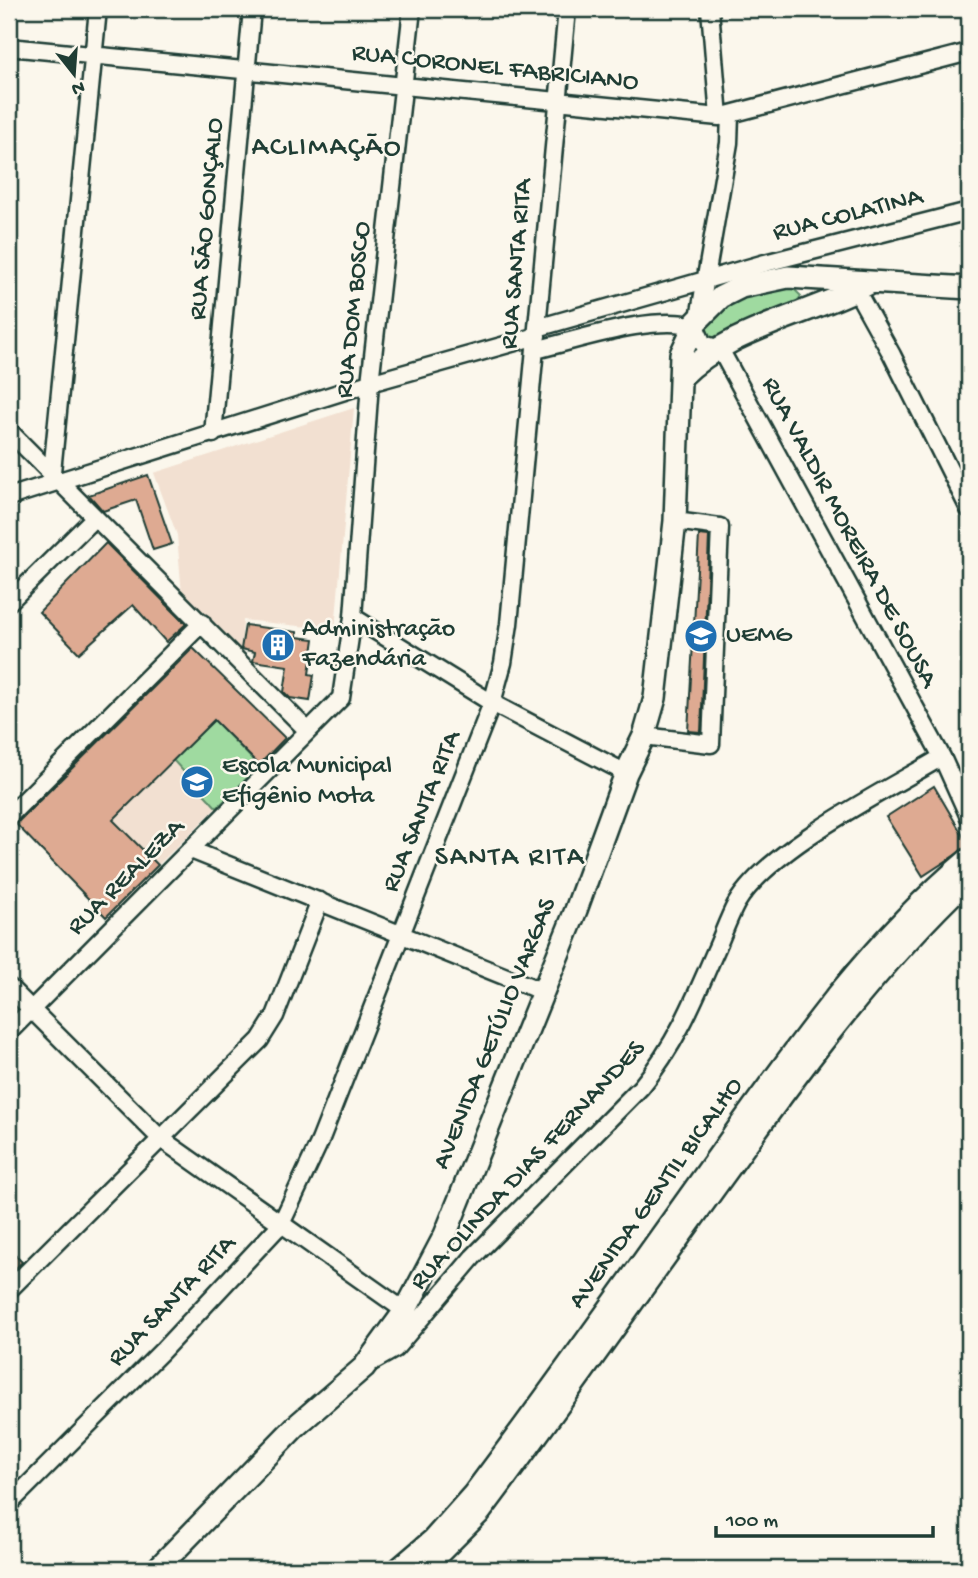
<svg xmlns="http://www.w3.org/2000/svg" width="978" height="1578" viewBox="0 0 978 1578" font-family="'Gochi Hand',sans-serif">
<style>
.built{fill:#f2e0d1}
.green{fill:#9fdaa0;stroke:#5f8c6a;stroke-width:2}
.building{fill:#deaa92;stroke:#1f3d34;stroke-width:2}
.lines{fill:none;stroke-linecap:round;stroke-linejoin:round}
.street-casing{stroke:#1f3d34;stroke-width:21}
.secondary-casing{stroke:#1f3d34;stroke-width:26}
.street{stroke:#fbf7ec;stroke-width:16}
.secondary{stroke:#fbf7ec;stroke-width:21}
.labels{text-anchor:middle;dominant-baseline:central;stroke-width:5;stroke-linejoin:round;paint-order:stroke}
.street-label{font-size:26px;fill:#1f3d34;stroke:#fbf7ec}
.poi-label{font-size:26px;fill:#1f3d34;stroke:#fbf7ec;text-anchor:start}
.neighbourhood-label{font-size:28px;letter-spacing:2px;fill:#1f3d34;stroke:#fbf7ec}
</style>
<rect width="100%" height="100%" fill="#fbf7ec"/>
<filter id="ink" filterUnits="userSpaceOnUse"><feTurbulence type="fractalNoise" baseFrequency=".0143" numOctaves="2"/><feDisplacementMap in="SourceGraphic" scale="14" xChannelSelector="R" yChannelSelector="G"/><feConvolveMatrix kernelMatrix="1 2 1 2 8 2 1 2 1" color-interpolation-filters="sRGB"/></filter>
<g filter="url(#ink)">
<path class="built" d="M354 408 335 630 243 620 241 650 182 595 177 535 154 473Z
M214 720 259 766 158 865 113 820Z"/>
<path class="green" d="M792 287 801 296 791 309 714 342 706 336 703 321 744 294Z
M214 720 259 766 217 808 173 760Z"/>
<path class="building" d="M148 475 172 544 153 550 136 500 103 511 89 495Z
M699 535 709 536 701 732 688 731Z
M106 543 186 624 166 642 133 605 79 653 39 612Z
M245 625 297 632V637L314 639 309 674 314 675 310 701 290 698 284 692 288 666 253 661 255 652 241 649Z
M193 648 285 738 259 765 214 720 113 820 158 865 106 917 16 824Z
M934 786 969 846 923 876 886 817Z
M9 1249 22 1262 9 1275Z"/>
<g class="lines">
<defs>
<path id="street" d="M710 9 719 117
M9 47 719 117 969 52
M851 281 892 355 969 509
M699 318 729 143 730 115
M537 328 765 263 969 211
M535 350C579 340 652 314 695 326L703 344 720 349 942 757 969 817
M9 431 308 731
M213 434 252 9
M52 472 98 9
M9 497 370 383 537 336
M9 602 94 518
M353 617 492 703 626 773
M644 736 711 744 720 527 675 521
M9 816 202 623
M191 850 541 991
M9 987 160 1138 405 1311
M9 1032 341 698 353 617 370 383 412 9
M9 1290 260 1040 275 1016 320 901
M367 1365 395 1349 473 1257 641 1087C675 1046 694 1001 715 952 722 937 728 919 736 904 769 848 885 791 942 757
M9 1504 162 1351 281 1224 320 1141 492 703 503 663 509 624 567 9"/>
<path id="secondary" d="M680 378C731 327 808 316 870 283
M157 1569 296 1426 364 1367 405 1311 445 1235 576 910 626 773 644 736 655 698 675 521 681 354 696 322 721 297 741 287 788 277 969 288
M399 1569 433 1540 473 1495C560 1380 643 1261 727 1144 800 1042 873 939 969 859
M423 1569 480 1512C565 1399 646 1282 729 1168 803 1065 877 965 969 878"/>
</defs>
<use href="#street" class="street-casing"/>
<use href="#secondary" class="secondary-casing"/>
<use href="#street" class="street"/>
<use href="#secondary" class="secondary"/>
</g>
</g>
<defs>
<symbol id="university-disc" viewBox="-11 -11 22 22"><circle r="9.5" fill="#1f6fb2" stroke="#fbf7ec"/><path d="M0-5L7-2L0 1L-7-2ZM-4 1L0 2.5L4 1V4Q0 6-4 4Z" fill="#fff"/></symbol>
<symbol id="building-disc" viewBox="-11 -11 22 22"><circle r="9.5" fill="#1f6fb2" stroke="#fbf7ec"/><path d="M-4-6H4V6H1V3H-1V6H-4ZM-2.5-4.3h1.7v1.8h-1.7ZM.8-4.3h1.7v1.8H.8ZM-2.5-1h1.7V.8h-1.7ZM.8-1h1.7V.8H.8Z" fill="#fff"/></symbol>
<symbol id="school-disc" viewBox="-11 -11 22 22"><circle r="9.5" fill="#1f6fb2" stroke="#fbf7ec"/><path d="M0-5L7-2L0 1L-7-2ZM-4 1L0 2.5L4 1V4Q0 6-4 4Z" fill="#fff"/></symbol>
</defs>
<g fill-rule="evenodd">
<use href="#university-disc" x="682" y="617" width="38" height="38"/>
<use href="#building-disc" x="259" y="626" width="38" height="38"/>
<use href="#school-disc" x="178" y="763" width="38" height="38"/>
</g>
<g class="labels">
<g class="street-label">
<text transform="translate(495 69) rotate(6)">RUA CORONEL FABRICIANO</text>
<text transform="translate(848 216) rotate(-14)">RUA COLATINA</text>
<text transform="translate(208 219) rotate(-85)">RUA SÃO GONÇALO</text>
<text transform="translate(518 264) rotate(-85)">RUA SANTA RITA</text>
<text transform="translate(355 310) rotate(-84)">RUA DOM BOSCO</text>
<text transform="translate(848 533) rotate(62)">RUA VALDIR MOREIRA DE SOUSA</text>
<text transform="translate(423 812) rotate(-68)">RUA SANTA RITA</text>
<text transform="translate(127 878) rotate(-45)">RUA REALEZA</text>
<text transform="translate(496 1034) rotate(-68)">AVENIDA GETÚLIO VARGAS</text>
<text transform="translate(529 1166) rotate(-47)">RUA OLINDA DIAS FERNANDES</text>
<text transform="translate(657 1194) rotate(-54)">AVENIDA GENTIL BICALHO</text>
<text transform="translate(173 1302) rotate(-46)">RUA SANTA RITA</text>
</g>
<g class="poi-label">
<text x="302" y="630">Administração<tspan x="302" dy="30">Fazendária</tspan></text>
<text x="726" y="636">UEMG</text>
<text x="222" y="767">Escola Municipal<tspan x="222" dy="30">Efigênio Mota</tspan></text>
</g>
<g class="neighbourhood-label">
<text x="327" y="148">ACLIMAÇÃO</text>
<text x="510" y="858">SANTA RITA</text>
</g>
</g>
<rect width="978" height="1578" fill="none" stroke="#fbf7ec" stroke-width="35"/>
<rect x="18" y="18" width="943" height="1543" fill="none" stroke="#1f3d34" stroke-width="2.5" filter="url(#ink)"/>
<g transform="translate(74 74) rotate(163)" stroke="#fbf7ec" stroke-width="5" paint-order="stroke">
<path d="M0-5L12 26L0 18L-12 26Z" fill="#1f3d34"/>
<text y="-10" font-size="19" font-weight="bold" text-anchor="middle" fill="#1f3d34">N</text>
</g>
<path d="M716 1526v10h217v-10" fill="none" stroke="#1f3d34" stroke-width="3.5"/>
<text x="726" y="1526" font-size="21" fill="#1f3d34" stroke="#fbf7ec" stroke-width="5" paint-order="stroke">100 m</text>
</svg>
